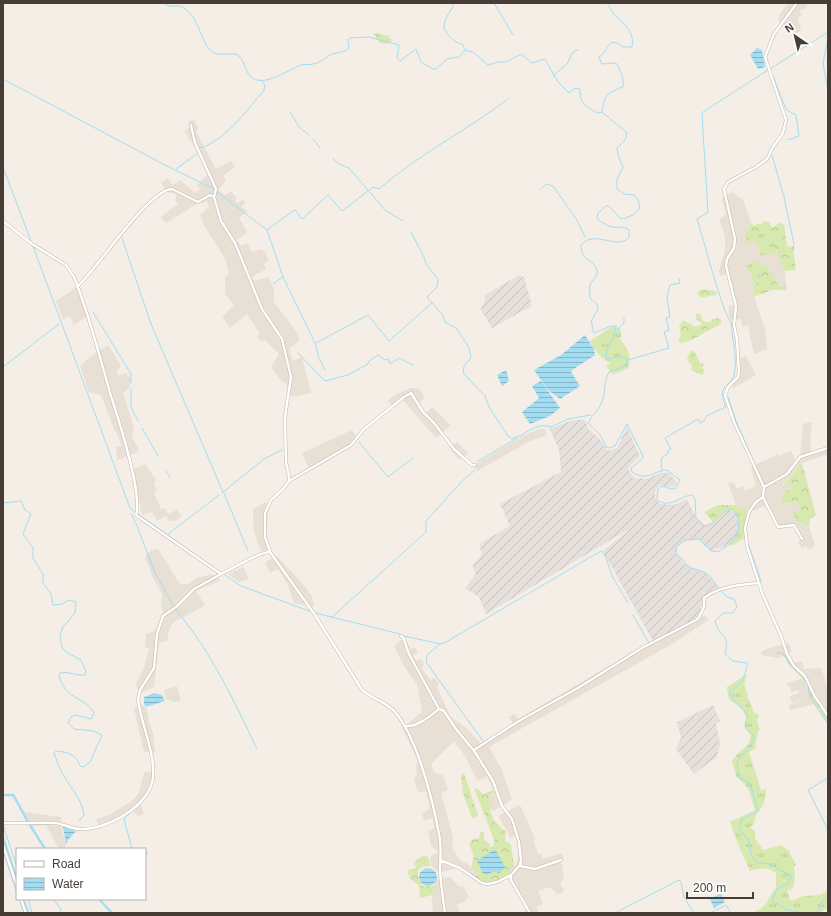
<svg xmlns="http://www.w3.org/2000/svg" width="831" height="916" viewBox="0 0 831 916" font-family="Helvetica,sans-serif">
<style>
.residential{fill:#e8dfd5}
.industrial{fill:url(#industrial-furrows)}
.grass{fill:url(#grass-tufts)}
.forest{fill:url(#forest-crowns)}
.water{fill:url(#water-rules)}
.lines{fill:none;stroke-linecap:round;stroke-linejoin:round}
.stream{stroke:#a2ddf2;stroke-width:1}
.canal{stroke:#a2ddf2;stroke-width:2.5}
.minor-casing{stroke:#c2b7ac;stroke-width:3.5}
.minor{stroke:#fff;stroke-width:2.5}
</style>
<defs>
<pattern id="industrial-furrows" width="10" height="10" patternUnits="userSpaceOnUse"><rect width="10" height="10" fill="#e6e0dc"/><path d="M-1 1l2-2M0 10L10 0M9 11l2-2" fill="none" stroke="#c7c1bd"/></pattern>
<pattern id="grass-tufts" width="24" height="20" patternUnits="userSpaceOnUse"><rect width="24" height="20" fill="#d7e9af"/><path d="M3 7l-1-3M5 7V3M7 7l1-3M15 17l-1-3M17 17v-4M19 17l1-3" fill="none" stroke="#bac997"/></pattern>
<pattern id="forest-crowns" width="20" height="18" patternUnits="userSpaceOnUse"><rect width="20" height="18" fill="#d7e9af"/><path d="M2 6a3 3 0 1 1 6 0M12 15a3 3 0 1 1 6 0" fill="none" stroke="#bac997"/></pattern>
<pattern id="water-rules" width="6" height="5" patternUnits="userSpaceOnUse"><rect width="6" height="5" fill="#a2ddf2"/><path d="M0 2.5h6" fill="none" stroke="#86b4c5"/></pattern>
</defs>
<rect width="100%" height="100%" fill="#f4eee7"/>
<path class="residential" d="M788 3H805L807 8 800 10 801 16 798 18 801 31 795 34 783 28 778 20 780 14Z
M194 120 198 128 196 131 199 137 216 169 231 161 235 167 223 176 226 181 218 190 225 195 231 191 237 198 235 200 237 203 243 200 245 203 241 207 248 211 239 218 247 232 237 240 242 246 247 243 252 252 262 249 265 252 269 261 264 264 266 269 252 277 254 281 269 277 274 290V302L298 334 299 340 289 349 293 361 302 357 311 393 292 397 287 389 286 383 281 381 271 367 279 354 265 340 260 341 258 337 259 332 247 314 230 328 222 317 234 305 225 294V277L229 274 226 260 204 225 200 215 209 207 207 201 197 204 166 223 161 217 178 204 175 200 177 194 167 192 161 183 168 178 173 185 180 180 195 193 200 189 197 185 207 175 197 151 185 132 189 127V121Z
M732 192 743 200 751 222 748 227 758 246 761 256 777 252 785 273 786 285 779 286 774 278 746 267 754 284V297L765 329 767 349 754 354 748 325 743 327 741 319 730 320 728 306 735 304 727 274 720 276 719 271 725 250V236L719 219 726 214 722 198Z
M77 287 87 316 74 325 70 316 63 320 56 301Z
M108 345 121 366 116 372 119 375 126 373 131 379 129 389 123 393 134 428 132 438 139 449 136 453 117 460 116 447 121 446 119 438 114 429 101 395 89 392 80 366 91 356Z
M746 356 756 375 733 388 731 385 738 377V359Z
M410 388 420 389 425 398 418 403 426 413 432 407 451 425 436 438 403 400 394 408 388 401 393 396Z
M812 422 810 445 812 453 828 448V454L802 463 781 487 789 484 792 489 783 493V504L796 502 800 510 792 512 797 522 809 526 815 546 809 550 806 546 802 548 798 542 802 539 794 525 779 527 767 505 749 512 736 505 728 483 734 482 737 489 743 486 745 491 756 486 751 467 778 454 779 456 791 451 796 462 800 457 803 424Z
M539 429H544L547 432 545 436 530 441 477 471 474 467 478 463 523 436Z
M352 430 357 438 351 445 309 469 302 453Z
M457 442 468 453 459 460 449 447Z
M145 464 156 480 154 484 157 490 154 493 161 509 165 508 168 514 177 510 182 516 175 521H169L166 516 157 521 152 512 142 515 133 469Z
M265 502 269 507 266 532 270 549 261 551 254 532 253 513V509Z
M158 549 180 584H188L197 578 212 574 221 580 196 591 205 605 174 622 170 627 167 641 159 643 154 687 138 694 136 683 144 668 149 649 145 646 146 634 155 631 163 611 161 606 162 594 153 578 145 557 151 550Z
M276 555 303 584 311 595 315 607 294 603 288 585 278 569 270 573 265 563Z
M243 567 249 579 239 582 228 574Z
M705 615 709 620 672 644 489 747 501 768 512 799 501 807 493 811 488 798 495 794 487 776 478 781 465 756 454 741 431 764 434 772 443 775 448 790 441 793 453 837 452 848 460 860 468 864 478 874 473 878 460 868 439 872 432 866 430 860 431 856 438 852 431 845 428 831 434 828 432 818 424 821 422 813 430 809 426 791 419 793 415 784 414 778 417 775 416 765 418 761 402 728 422 712 417 684 405 668 394 646 400 640 405 639 411 649 416 648 418 652 413 656 416 660 421 659 424 665 421 667 425 673 431 680 435 678 439 684 437 687 450 716 466 728 481 743 513 724 509 717 515 714 518 719 643 646Z
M789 643 792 652 787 654V655L778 658 762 655 761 652 770 648Z
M802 661 804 669 821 668 824 676 828 692V716L814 695 809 682 792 663Z
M803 678 815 704 790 710 789 705 799 702 798 701 792 703 790 696 799 693 798 690 791 692 790 686H787V683Z
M177 686 181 701 174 702 166 699 164 690Z
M141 705 144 706 147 710 149 722 153 733 155 752H144L134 708Z
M144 772 154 773 151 789 140 803 144 814 138 816 132 810 117 821 100 828 96 819 109 815 132 801 139 793Z
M520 805 535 838 533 840 538 854H541L543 859 562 853 564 859 561 860 564 879 560 883 564 891 558 895 550 887 538 891 543 904 536 907 539 913H522L527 909 516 890 509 871 511 867 514 865 516 866 519 848 517 835 509 838V834L498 816Z
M24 812 61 817V824L66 847 59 849 46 825 33 826Z
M450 877 459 887 463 886 469 897 465 899 466 901 457 905 460 913H433L432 895 436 880Z"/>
<path class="industrial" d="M519 275 524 277 532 306 492 328 480 308 484 304 485 295Z
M584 419 589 430 599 438 608 451 617 448 627 427 640 456 628 468 633 478 646 479 660 473H669L677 483 673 487 659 485 655 491V498L660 504 674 505 687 499 696 518 705 526 714 523 726 510 732 509 738 517 737 536 730 544 711 551 701 540H686L677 546 676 553 684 564 705 573 721 589 704 598 698 619 654 643 603 551 631 528 486 614 479 597 465 588 476 574 472 565 482 555 479 544 510 526 500 504 561 472 559 450 550 429 570 421Z
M713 705 720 721 716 723 720 744 717 757 694 774 676 749 681 738 677 722Z"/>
<path class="grass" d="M373 33 389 36 390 39H394L387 44 380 43Z
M767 231 774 235 777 252 761 256 756 242H753L751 237Z
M758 262 762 281 754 284 746 266Z
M616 324 618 329 620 328 622 337 619 338C628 349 632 354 628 368L612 375 607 366 611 363C601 360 595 350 590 341Z
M718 505H736L749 512 746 521 745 538 731 546 730 544 737 536 738 517 732 509 726 510 714 523 704 512Z
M787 655 794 666 805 676 814 695 828 716 826 721 810 697 808 686 803 678 789 665 785 656Z
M747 674 744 685 748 694 747 696 754 712 759 716 757 721 760 730 758 731 755 749 749 752 761 790 766 789C766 799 764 807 756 814L754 824 750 827 755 831V838L763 850 781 845 789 851 796 865 794 866 795 879 793 888 787 891 791 901 804 896 820 895 828 890V908L819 913H755L754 912C771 904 765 899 776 888V873C767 867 761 868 750 871L737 842 730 822 755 810 748 788 736 776 732 761 739 752 749 744 751 735C745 729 743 726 746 718 745 715 744 711 742 709 732 699 728 705 727 687Z"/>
<path class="forest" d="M764 221 769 222 772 228 779 223 784 224 787 246 793 247 796 270 784 271 777 252 774 235 767 231 752 237 753 242 747 243 746 233 751 222 754 226 757 224H761Z
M758 262 768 268 779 286 786 285 787 290H772L754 297V284L762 281Z
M702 289 715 291 718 294 702 298 697 294 699 290Z
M695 313 700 314 704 322H710L713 319 719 318 722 321 720 325C705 330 698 340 681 343L678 340 681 335 679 327 683 320 696 327 702 324 697 320Z
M691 351H694L700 363 704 364 702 367 705 372 702 375 691 370 692 365 689 363 687 358Z
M802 463 816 515 810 519 809 526 797 522 791 512 800 510 796 502 782 504 783 492 792 489 789 484 781 488Z
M464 773 478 815 475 818H472L463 793 461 775Z
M474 788 478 789 483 794 493 790 494 793 488 798 492 808 490 810 494 821 506 832 505 841 511 844 514 865 509 871 511 875 488 884 473 878 478 874 471 867 474 856 469 844 472 840 479 838 481 831 484 834V840L489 843 490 847 494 846V840Z
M424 855 428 857 431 866H424L418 870V877L422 886H435L432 895 420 898 419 885 410 879 407 870 416 868 414 862Z"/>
<path class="water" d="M757 48 762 50 765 67 758 69 750 55Z
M585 335 594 349 595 355 572 370 571 372 580 386 560 399 548 390 534 370 561 355Z
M506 370 509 381 502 386 497 375Z
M541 381 560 408 550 416 530 424 522 412 539 398 532 386Z
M154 693 162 695 165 701 146 707 144 704V697Z
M63 827 76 831 68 840 66 844Z
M495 849 505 867 499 873 494 871 486 875 483 873 477 861Z
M419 877a9 9 0 1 1 18 0a9 9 0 1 1-18 0Z
M721 893 725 902 714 908 710 899Z"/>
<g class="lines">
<path class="stream" d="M164 3 168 6C172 7 177 5 180 6 199 14 199 39 211 51 220 59 233 49 240 57 245 62 245 71 250 76 262 89 288 70 301 65 305 64 309 65 313 64 320 63 326 57 332 54 338 52 344 53 349 48L348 41 350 38 369 37 399 45 397 58 400 61 416 49 421 62 433 69H436L447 59 459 57 465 50 473 52 488 65 498 62H506L521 54 532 63 545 59 558 82 569 93 575 88 580 89C579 103 586 106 597 113L602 112
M454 3C451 14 445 14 444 28 448 36 453 42 462 44L465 49
M494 3 513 35
M606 3C610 5 610 9 613 13 623 24 635 30 632 47H623L617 43 612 42C606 46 607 53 599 57L602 64 616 63C621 70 624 79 623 87 606 93 605 95 602 112L627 133 625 140 617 148 618 155 623 167 617 179V189L624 194 634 195C647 209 635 216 621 219L609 206H606L598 213 597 219C601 222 605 224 609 226 616 229 623 225 629 230V238C615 250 595 229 581 245 581 262 595 259 597 271 598 276 592 280 590 285 589 289 590 293 590 298L597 304 598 309 591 321 594 333 611 326 615 327C617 338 605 347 606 358L609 359 621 356 627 360 625 366 609 372C603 383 606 394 601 404 598 411 592 415 588 423L601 436 606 447 609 448 615 446 627 424 643 456 642 459 631 468 632 472C648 482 652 471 667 470L680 480 676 488 672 489 662 486 658 489 657 500C671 509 679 496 692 495L695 499 696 518 705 526C717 524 720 511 732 509 742 518 740 534 731 543 727 547 722 548 718 552L711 551 699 539 686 540 677 546 676 553 690 568 702 571 710 576 718 588
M828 38 823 63 828 92
M770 69 828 32
M553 76 567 64 573 52 578 50
M773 76 785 107 788 111 796 115 799 136 788 140
M3 79 163 164 214 189
M290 112 299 127 309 135
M313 139 320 148
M200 148C224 142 249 108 264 90L265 85 262 81
M772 155 784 197 794 244 793 250
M333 159 339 164 349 168 385 210 403 221
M3 167 31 241
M176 169 198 153
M541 189 546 184 553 186 577 220 585 237
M216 191 267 230 293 211 295 210 302 219 328 195 342 211 373 187 379 189C419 154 466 131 508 99
M267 230 283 277 315 343 319 358 325 370
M411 232 424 257 426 264 438 279 437 287 427 297 442 314 445 322 457 329 469 348 471 357C468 363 461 366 464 374L485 396 489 407 508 436 512 439 522 435
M122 238 151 324 223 492
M33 246 130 508 135 512
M273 284 283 277
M93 312 131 374V383
M616 331 624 323V318
M316 343 368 315 389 341 432 303
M298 353 325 381 348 375 368 364 369 361 378 355 385 360 388 359 390 364 399 358 413 365
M628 360 669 348 664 332 669 330 666 318 670 317 667 297 670 285 680 283 679 278
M3 367 59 324
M131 389V407L138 421
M728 397 736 421 753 460
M142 428 158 456
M522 435C530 429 541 423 551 427L568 419 591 415
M359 442 388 477 413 458
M477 462 517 438
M662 470 661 463 662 457 668 454V451L671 449 665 438 698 419 700 423 705 420 706 416 726 407C716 384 729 389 734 375 738 359 732 338 731 322 723 315 702 234 697 219L708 212 702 115 703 112 768 70
M166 471 170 477
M762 479 765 485
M222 493 264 459 282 450
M224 493 248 551
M3 503 21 501 25 510 31 514 23 534 33 548V558L43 574V583L51 594 53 605 62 604 69 600 76 602 75 613 63 627 60 635 62 647 66 652 81 660 86 672 85 675C76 676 69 671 60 673L59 676C66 701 89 699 94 713L91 719 76 715 71 717 68 723 74 729 94 731 102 735 90 762 83 767 80 766C76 754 68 752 56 751L54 753C57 760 59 769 64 776 72 790 82 799 84 815L79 821
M131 514 137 526 155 573 174 607
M138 514 200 558
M748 519 751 510
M168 534 219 495
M748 543 761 581
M225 575 241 586 312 612
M721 591 727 597 734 599 737 607 733 613H724L715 621C720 641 730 630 725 654L733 661 747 663V667L742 682 730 692C732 704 745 706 748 718L745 724 746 729 754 736C751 758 730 751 740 778L750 783 758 811 742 819 739 828 748 840 752 857 758 863 772 864 779 870 789 874 791 877 788 884 777 889 772 900 785 909 802 913
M175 609C211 651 233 699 257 749
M315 613 400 634
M633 615 649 643
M331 618 426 532V521L463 480 474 471
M404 636 441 644 446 642 601 551 605 555 612 576 628 603
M440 644 427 655 426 662 483 741
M777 653H783L789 664 803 678 808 686 810 697 828 724
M828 778 808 790 828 830
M131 812 124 819 132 849
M3 825 17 867
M3 851 17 893
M145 852H147V854
M19 899 24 913
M28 899 32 913
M53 899 61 909 60 913
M615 913 679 880 681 882 684 897 694 913
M710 913 726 905 731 913
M817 913 823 900 828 897"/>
<path class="canal" d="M3 795H13L15 798 28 822
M30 825 45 849
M3 838 17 880
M23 899 28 913
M99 899 112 913"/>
<defs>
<path id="minor" d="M191 125 195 143 216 189 214 197
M3 221 32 244 66 265 74 277C89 314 99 354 110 393 118 418 143 493 136 515L221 574C233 569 258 552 270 552L315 615 362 690C372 699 387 702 395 712 417 737 433 801 439 834 442 846 440 859 440 871 441 885 443 899 445 913
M77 287C98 268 148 190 172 189L198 202 210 195 214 197 221 221 235 243 262 309 282 339 291 377 285 417 286 462 289 476V481L283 489 271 500 265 513V537L270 552
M828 448 800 457 787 474 764 487 763 497 756 502 749 512 745 528 747 546 762 593 781 636 787 654 794 666 805 676 814 695 828 716
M289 481 351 445 364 429 404 397 411 393 423 412 434 423 454 449 472 465H475
M764 487 734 422 725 395 728 387 738 377 739 372 737 340 734 325 736 306 726 266 727 259 734 248 735 239 724 189 728 182 756 167 767 159 773 147 783 133 786 120 765 57 774 34 797 3
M763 497 778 527 794 525 802 539
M401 636 403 637 409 654 439 709
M406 726C418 727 430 716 439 709L444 711 456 729 475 752 493 781 502 806 512 819 519 842 521 860 520 865 511 875V880L530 913
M474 750 519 721 578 688 642 648 698 619 704 607V598C720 586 740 585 758 583
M3 823C20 824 38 822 55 823 63 824 71 828 79 829 105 831 151 806 153 777 155 751 141 725 138 699L140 690 154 668 157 634 163 616 176 607 194 589 221 574
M3 845 17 886
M440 860 460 868 482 883 488 884 497 882 511 875
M520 866 535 869 561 860
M21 899 26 913"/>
</defs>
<use href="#minor" class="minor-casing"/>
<use href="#minor" class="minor"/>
</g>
<rect width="831" height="916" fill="none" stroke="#473d36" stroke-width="8"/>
<rect x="16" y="848" width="130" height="52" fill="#ffffff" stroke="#b5b1af"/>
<rect x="24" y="861" width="20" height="6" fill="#ffffff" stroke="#b5b1af"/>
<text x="52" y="868" font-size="12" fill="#473d36">Road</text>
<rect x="24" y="878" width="20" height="12" fill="url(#water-rules)" stroke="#b5b1af"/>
<text x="52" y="888" font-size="12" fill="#473d36">Water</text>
<g transform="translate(795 36) rotate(325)" stroke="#ffffff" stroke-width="3" paint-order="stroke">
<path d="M0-3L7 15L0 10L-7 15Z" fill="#473d36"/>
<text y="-6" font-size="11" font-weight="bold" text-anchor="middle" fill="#473d36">N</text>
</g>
<path d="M687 892v6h66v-6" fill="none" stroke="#473d36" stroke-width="2"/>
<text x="693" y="892" font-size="12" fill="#473d36" stroke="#ffffff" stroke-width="3" paint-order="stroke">200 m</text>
</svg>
